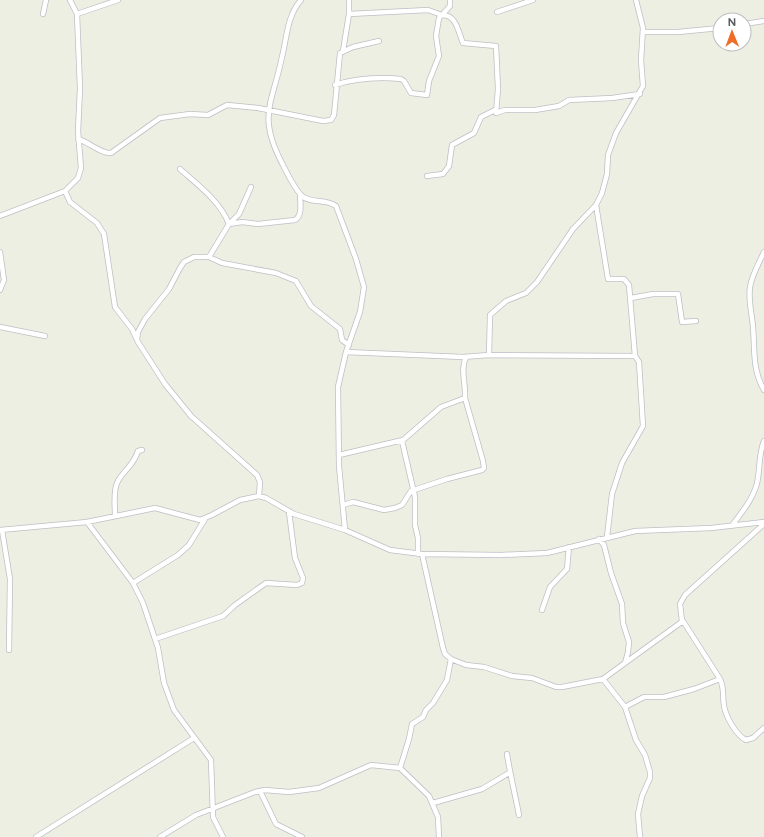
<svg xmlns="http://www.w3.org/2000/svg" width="764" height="837" viewBox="0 0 764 837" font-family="Figtree,sans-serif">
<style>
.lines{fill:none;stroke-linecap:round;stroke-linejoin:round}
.minor-casing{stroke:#bdbfc5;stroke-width:6}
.minor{stroke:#fff;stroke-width:4.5}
</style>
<rect width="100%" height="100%" fill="#eeefe3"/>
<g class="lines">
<defs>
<path id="minor" d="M70 0 77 14 118 0
M301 0C287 16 287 37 282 57 272 105 257 116 283 165 288 175 294 188 302 196 311 204 325 198 336 206L356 259 364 287 360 312 346 352 338 387 339 466 345 530
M497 12 533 0
M43 14 46 0
M349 14 428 10 442 15 450 6V0
M744 24 764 21
M643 32H678L720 28
M343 51 349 14V0
M335 85C357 78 379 77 401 79L404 81 411 93 427 95 429 81 439 56 436 36 439 18 442 15C457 15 458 32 463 43L496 46 498 89 496 113 505 110H535L559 106 569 100 612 98 640 94
M78 139C89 142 101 154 111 153L160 118 190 114 208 115 227 105 258 108 323 121 331 120 334 115 340 53 353 47 379 41
M180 169C198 185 220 201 229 224L242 222 258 224 295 220C303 215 300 202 300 194
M427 176 443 174 449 166 452 145 474 133 481 117 495 110
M65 191 70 202 97 223 104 234 115 307 132 329 138 342 165 384 191 416 257 475 260 482 259 496
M0 216 65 191 78 178 81 168 78 131 80 88 77 14
M0 252 4 280 0 290
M764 252C759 263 752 275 750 287 748 300 752 314 753 327 755 350 752 369 764 390
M209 257 229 224 239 214 251 187
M631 298 653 294H678L682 322 696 321
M0 327 45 336
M137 339 138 332 145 319 169 289 180 268 184 262 194 257H209L222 263 276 273 296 281 311 306 340 329 342 340 349 345
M346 352 463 357 489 355 635 356
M489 355 490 315 506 301 526 293 537 282 573 229 596 205
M339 455 403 440
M343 505 353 502 384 510 395 508 402 505 411 491 447 479 482 470 484 468 483 461 465 398
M115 516C115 505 113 493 117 483 123 470 133 467 138 451L142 450
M87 522 133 583 143 603 158 648 164 683 174 710 211 760 213 817 223 837
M733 524C743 511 756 495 758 478 760 465 759 453 764 441
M0 530 87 522 155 508 200 520 212 515 240 500 259 496 266 498 294 514 345 530 390 550 422 554 501 555 547 553 635 531 711 528 764 522
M2 530 10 579 9 650
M607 537 612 494 622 463 643 426 639 362 635 356 629 285 624 279H608L596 205 602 193 607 174 608 155 616 133 643 86 641 60 643 28 636 0
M418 554V538L415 525V497L402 441 441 407 465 398C466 384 460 369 466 357
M422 554 443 648 445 654 451 659 466 665 484 667 512 676 532 678 556 687H562L603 679 625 663 628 652 629 642 623 623 622 604 611 573 604 545 599 539
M133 583 178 555 189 545 205 519
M542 610 550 587 567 569 569 547
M682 621 680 604 685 595 764 524
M155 639 223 616 235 605 266 583 297 585 302 583 303 578 295 558 289 512
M625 663 683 621 720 679C725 690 722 695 724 706 726 717 736 735 746 740L753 738 764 728
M603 679 625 707 636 740 645 755 650 772V778L642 796 638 814 640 837
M625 707 644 697H664L694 689 720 679
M507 754C510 774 515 794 519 815
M400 768 409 739 412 724 423 717 426 710 433 703 447 680 451 659
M260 791 276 824 302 837
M433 803 482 789 509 773
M36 837 194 738
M160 837 196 815 255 792 265 790 289 792 319 788 371 765 400 768 429 796 438 817 439 837"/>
</defs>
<use href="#minor" class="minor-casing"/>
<use href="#minor" class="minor"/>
</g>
<g transform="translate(732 32) rotate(359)"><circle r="19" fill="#ffffff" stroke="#bdbec1"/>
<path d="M0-3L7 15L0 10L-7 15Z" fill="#f06d28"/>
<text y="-6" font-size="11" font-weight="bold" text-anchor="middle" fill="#5b5d65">N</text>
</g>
</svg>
